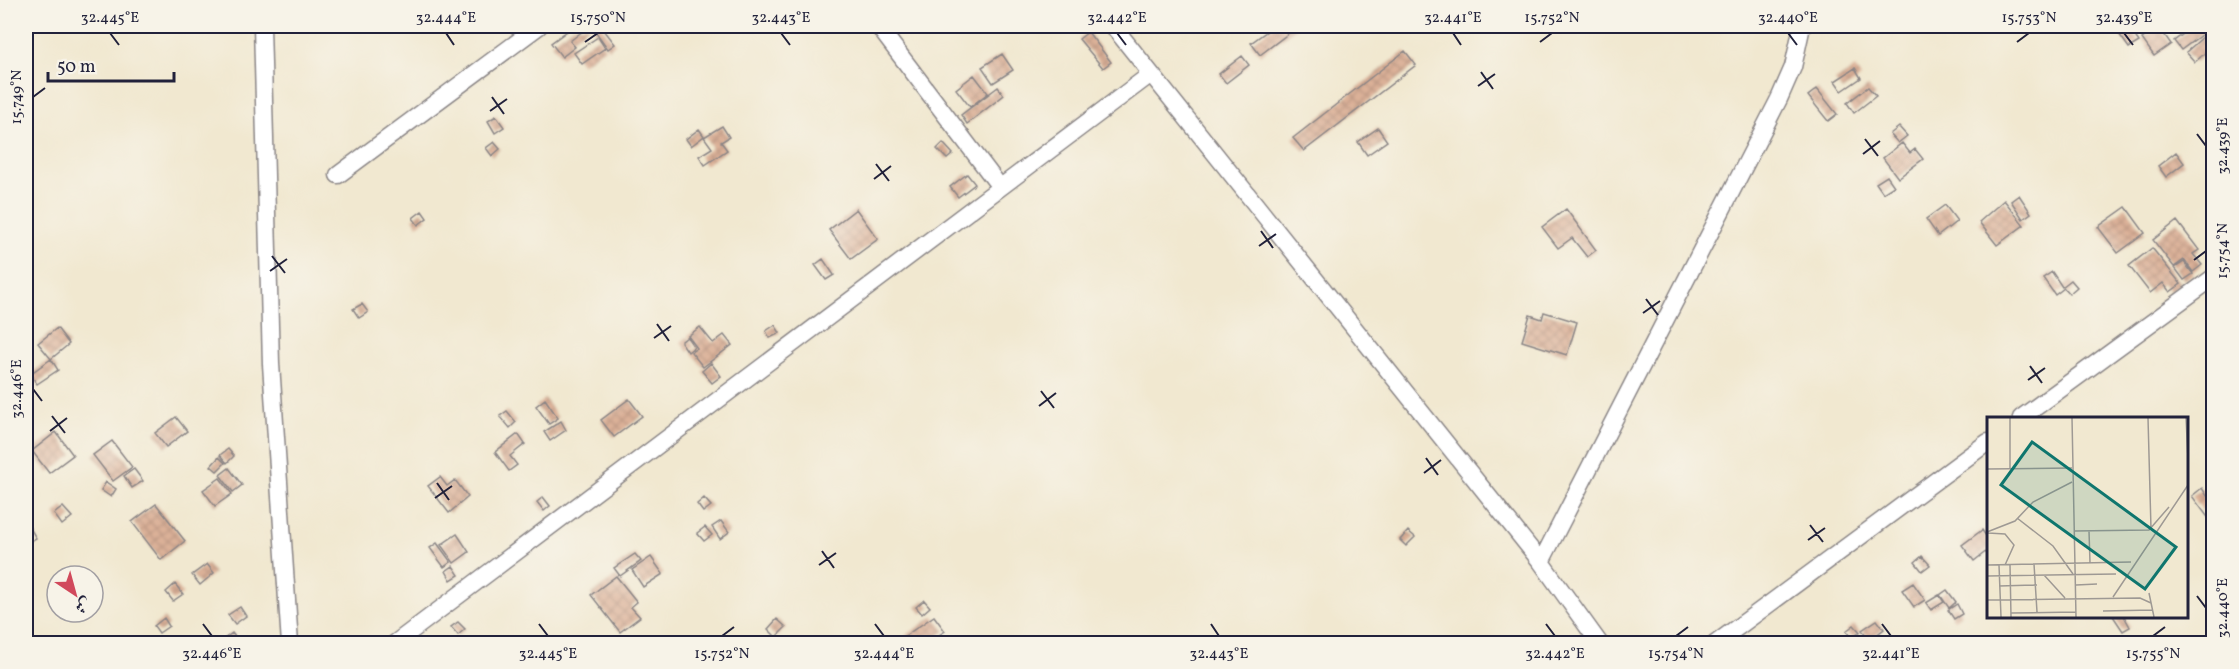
<svg xmlns="http://www.w3.org/2000/svg" width="2239" height="669" viewBox="0 0 2239 669" font-family="Vollkorn,Amiri,serif">
<style>
.building{fill:url(#building-cross-hatch)}
.lines{fill:none;stroke-linecap:round;stroke-linejoin:round}
.street-casing{stroke:#8a8586;stroke-width:19}
.street{stroke:#fff;stroke-width:16}
.ticks{fill:none;stroke:#22223b;stroke-width:2}
.inset-road{fill:none;stroke:#9e9994;stroke-width:1.5}
.view{fill:#0f766e;fill-opacity:0.15;stroke:#0f766e;stroke-width:3}
.inset-edge{fill:none;stroke:#22223b;stroke-width:3}
.neatline{fill:none;stroke:#22223b;stroke-width:2}
.ticks-label{font-size:15px;text-anchor:middle;fill:#22223b}
</style>
<defs>
<pattern id="building-cross-hatch" width="8" height="8" patternUnits="userSpaceOnUse" patternTransform="scale(1.5)"><rect width="8" height="8" fill="#dbb198"/><path d="M0 0l8 8M0 8l8-8" fill="none" stroke="#bc9884"/></pattern>
</defs>
<rect width="100%" height="100%" fill="#f7f3e8"/>
<filter id="ink" filterUnits="userSpaceOnUse"><feTurbulence type="fractalNoise" baseFrequency=".0167" numOctaves="2"/><feDisplacementMap in="SourceGraphic" scale="12" xChannelSelector="R" yChannelSelector="G"/><feConvolveMatrix kernelMatrix="1 2 1 2 8 2 1 2 1" color-interpolation-filters="sRGB"/></filter>
<filter id="wash" filterUnits="userSpaceOnUse"><feTurbulence type="fractalNoise" baseFrequency=".008" numOctaves="4" result="noise"/><feDisplacementMap in="SourceGraphic" scale="24" xChannelSelector="R" yChannelSelector="G"/><feGaussianBlur stdDeviation="1.35" result="paint"/><feColorMatrix in="noise" values="0 0 0 0 0 0 0 0 0 0 0 0 0 0 0 0 0 1.4 0 .05"/><feComposite in="paint" operator="in"/></filter>
<g filter="url(#wash)">
<rect width="100%" height="100%" fill="#f1e8d0"/>
<g id="blocks">
<path class="building" d="M574 26H589L570 41 575 47 562 57 551 43Z
M597 26H601L615 44 608 49 593 28Z
M1274 26H1298L1260 55 1251 43Z
M2125 26H2128L2139 42 2129 48 2117 31Z
M2194 26H2213L2181 50 2174 41Z
M2159 27 2171 44 2154 56 2142 39Z
M2211 30 2214 32V45L2195 62 2186 52Z
M1088 32 1111 62 1103 68 1079 39Z
M598 37 605 48 582 64 574 53Z
M1405 51 1416 65 1304 151 1293 138Z
M1002 54 1013 70 993 83 982 67Z
M1242 56 1249 65 1226 83 1219 74Z
M1855 68 1861 78 1842 91 1835 81Z
M974 75 988 93 970 107 956 89Z
M998 87 1004 95 967 124 961 115Z
M1868 87 1876 96 1854 113 1847 103Z
M1817 89 1837 114 1828 121 1808 96Z
M496 116 504 127 495 133 488 121Z
M722 126 729 137 721 142 727 150 705 165 699 156 712 148 704 137Z
M1899 127 1907 136 1898 143 1890 134Z
M1378 128 1387 141 1367 155 1358 142Z
M699 129 704 136 691 146 686 139Z
M494 142 500 149 492 156 486 148Z
M943 143 953 154 947 159 937 149Z
M1902 143 1910 153 1915 149 1923 159 1898 178 1883 158Z
M2176 152 2184 163 2166 177 2158 166Z
M967 174 975 184 958 197 950 187Z
M1887 176 1894 186 1883 193 1876 183Z
M2019 195 2031 213 2023 219 2011 201Z
M2004 200 2024 225 1997 245 1979 222Z
M1945 205 1957 221 1938 236 1926 219Z
M2126 207 2145 233 2118 253 2098 227Z
M856 209 878 239 851 259 829 230Z
M1566 209 1596 250 1587 257 1572 238 1558 248 1542 227Z
M422 211 427 218 418 225 413 218Z
M2177 221 2199 250 2193 254 2202 265 2193 272 2184 260 2174 267 2153 240Z
M2152 248 2181 284 2170 292 2163 283 2150 293 2129 266Z
M823 259 834 275 826 280 815 265Z
M2184 262 2193 274 2184 280 2175 268Z
M2052 272 2062 287 2071 280 2077 287 2069 294 2064 288 2055 295 2043 278Z
M362 304 368 312 359 318 353 309Z
M1544 312 1577 322 1567 355 1522 341 1530 315 1542 319Z
M775 325 780 333 770 338 766 331Z
M700 327 713 343 724 335 732 345 703 367 691 352 697 348 688 336Z
M57 328 69 344 51 359 38 343Z
M687 337 694 347 688 352 681 342Z
M51 359 58 370 37 384 30 374Z
M711 363 721 376 712 383 702 371Z
M545 399 558 418 549 424 536 406Z
M629 399 642 416 614 437 601 420Z
M507 411 516 422 510 428 500 416Z
M176 417 187 431 166 447 155 433Z
M561 421 566 430 550 441 544 432Z
M56 432 73 455 49 473 32 451Z
M518 434 525 444 510 456 517 465 509 471 495 452Z
M112 441 132 467 113 481 93 455Z
M228 449 234 456 227 463 220 455Z
M219 457 225 463 217 471 211 466Z
M229 468 242 485 233 492 220 475Z
M134 469 143 481 132 488 124 476Z
M440 477 447 486 455 480 468 497 449 513 428 486Z
M220 478 232 494 215 506 203 490Z
M106 482 116 489 111 497 101 490Z
M2202 488 2207 496 2214 491V517L2210 520 2192 496Z
M543 497 550 506 544 511 537 502Z
M704 498 711 506 703 512 697 504Z
M156 504 185 541 161 560 132 522Z
M63 507 72 517 62 525 54 514Z
M721 521 729 532 720 539 712 527Z
M705 527 712 535 704 541 697 533Z
M30 528 36 538 26 544V531Z
M1982 530 1988 539V550L1974 561 1962 545Z
M1408 531 1415 537 1406 546 1400 540Z
M457 534 469 552 454 563 441 545Z
M437 543 451 562 444 567 430 548Z
M635 554 641 561 620 576 614 568Z
M1922 556 1930 565 1922 571 1915 562Z
M651 557 663 574 643 587 632 570Z
M207 564 214 573 200 585 192 575Z
M453 566 459 575 451 580 446 571Z
M616 576 637 602 631 607 640 617 620 632 591 595Z
M1913 583 1925 600 1914 607 1902 590Z
M175 584 183 594 173 601 166 592Z
M1947 590 1956 602 1949 608 1940 595Z
M1939 595 1944 602 1931 610 1926 603Z
M924 600 930 607 922 614 916 607Z
M1957 604 1962 614 1954 619 1948 610Z
M240 607 246 616 235 624 228 615Z
M934 616 945 631 926 644H910L905 636Z
M2113 616H2124L2130 627 2123 631Z
M164 618 169 626 159 633 154 626Z
M777 619 786 627 776 637 768 629Z
M1877 620 1884 629 1870 640 1862 630Z
M458 622 465 629 458 635 451 627Z
M1854 625 1860 632 1852 638 1846 631Z
M232 633 239 642 226 644 223 640Z"/>
</g>
</g>
<g filter="url(#ink)">
<use href="#blocks" fill-opacity="0" stroke="#8a8586" stroke-width="1.5"/>
<g class="lines">
<defs>
<path id="street" d="M262 26 271 364 290 644
M878 26 1000 187
M1113 26 1541 562 1600 644
M338 175 539 26
M2021 418 2214 277
M1541 562 1779 99 1793 67 1802 26
M394 644 1151 74
M1715 644 1988 442"/>
</defs>
<use href="#street" class="street-casing"/>
<use href="#street" class="street"/>
</g>
</g>
<path class="ticks" d="M110 33 119 45M446 33 454 45M781 33 790 45M1117 33 1126 45M1453 33 1461 45M1788 33 1797 45M2124 33 2133 45M585 42 598 33M1540 42 1552 33M2017 42 2029 33M1481 72 1493 89M1478 86 1495 74M33 97 45 88M492 97 504 114M490 111 507 99M2197 134 2206 146M1865 139 1878 156M1863 154 1880 141M876 164 889 181M874 179 891 166M1261 231 1273 248M1259 246 1276 234M272 256 285 273M2194 260 2206 251M270 271 287 259M1646 299 1658 315M1643 313 1660 301M657 324 669 341M654 338 671 326M2030 366 2042 383M2028 380 2045 368M33 389 42 401M1041 391 1054 408M1039 406 1056 393M52 416 65 433M50 431 67 418M1426 458 1438 475M1424 473 1441 460M437 483 449 500M435 498 452 486M1810 525 1823 542M1808 540 1825 528M822 551 834 568M819 565 836 553M2197 596 2206 608M203 624 212 636M539 624 548 636M875 624 884 636M1211 624 1219 636M1546 624 1555 636M1882 624 1891 636M722 636 734 627M1676 636 1688 627M2153 636 2165 627"/>
<g transform="translate(1987 417)">
<rect width="201" height="201" fill="#f1e8d0"/>
<path class="inset-road" d="M23 1V51M85 1 89 200M161 1 164 112M199 1 201 42M0 52 85 51M30 101 66 129 86 157M87 114 162 113 182 90M102 114 103 146M0 115 28 104 46 85 85 65M1 116 18 117 27 128 18 148M47 147 50 195M0 148 144 145M12 148 14 200M23 148 24 200M57 158 78 181M0 159 129 157M89 168 110 167M12 169 50 168M162 176 167 200M126 180 201 68M0 183 153 181 164 186M116 194 166 193M24 196 89 195"/>
<path class="view" d="M45 25 189 130 158 172 14 68Z"/>
<rect width="201" height="201" class="inset-edge"/>
</g>
<rect width="2239" height="669" fill="none" stroke="#f7f3e8" stroke-width="66"/>
<g transform="translate(75 594) rotate(144)"><circle r="28" fill="#f7f3e8" stroke="#a29fa3" stroke-width="1.5"/>
<path d="M0-4.5L10 22L0 15L-10 22Z" fill="#d1495b"/>
<text y="-9" font-size="16" font-weight="bold" text-anchor="middle" fill="#22223b">ش</text>
</g>
<path d="M48 72v9h126v-9" fill="none" stroke="#22223b" stroke-width="3"/>
<text x="57" y="72" font-size="18" fill="#22223b" stroke="#f7f3e8" stroke-width="4.5" paint-order="stroke">50 m</text>
<rect x="33" y="33" width="2173" height="603" class="neatline"/>
<g class="ticks-label">
<text x="110" y="22">32.445°E</text>
<text x="446" y="22">32.444°E</text>
<text x="598" y="22">15.750°N</text>
<text x="781" y="22">32.443°E</text>
<text x="1117" y="22">32.442°E</text>
<text x="1453" y="22">32.441°E</text>
<text x="1552" y="22">15.752°N</text>
<text x="1788" y="22">32.440°E</text>
<text x="2029" y="22">15.753°N</text>
<text x="2124" y="22">32.439°E</text>
<text transform="translate(16 97) rotate(-90)" y="5">15.749°N</text>
<text transform="translate(2222 146) rotate(-90)" y="5">32.439°E</text>
<text transform="translate(2222 251) rotate(-90)" y="5">15.754°N</text>
<text transform="translate(16 389) rotate(-90)" y="5">32.446°E</text>
<text transform="translate(2222 608) rotate(-90)" y="5">32.440°E</text>
<text x="212" y="658">32.446°E</text>
<text x="548" y="658">32.445°E</text>
<text x="722" y="658">15.752°N</text>
<text x="884" y="658">32.444°E</text>
<text x="1219" y="658">32.443°E</text>
<text x="1555" y="658">32.442°E</text>
<text x="1676" y="658">15.754°N</text>
<text x="1891" y="658">32.441°E</text>
<text x="2153" y="658">15.755°N</text>
</g>
</svg>
